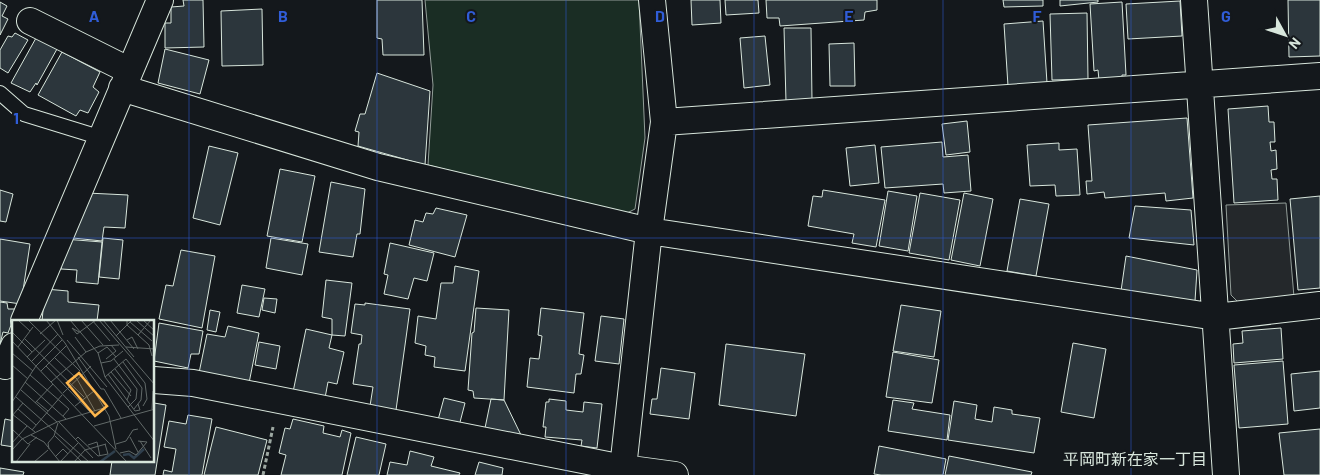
<svg xmlns="http://www.w3.org/2000/svg" width="1320" height="475" viewBox="0 0 1320 475" font-family="Barlow,'Noto Sans JP',sans-serif">
<style>
.green{fill:#1a2d24;stroke:#939e99}
.parking{fill:#24282b;stroke:#939e99}
.building{fill:#2c363c;stroke:#d8e6dc}
.lines{fill:none;stroke-linecap:round;stroke-linejoin:round}
.lane-casing{stroke:#d8e6dc;stroke-width:16}
.street-casing{stroke:#d8e6dc;stroke-width:28}
.path{stroke:#9da8a2;stroke-width:3;stroke-dasharray:4 2.5;stroke-linecap:butt}
.lane{stroke:#14181c;stroke-width:14}
.street{stroke:#14181c;stroke-width:26}
.grid{fill:none;stroke:#305dd8;stroke-width:1;stroke-opacity:0.55}
.labels{text-anchor:middle;dominant-baseline:central;stroke-width:4;stroke-linejoin:round;paint-order:stroke}
.neighbourhood-label{font-size:16px;fill:#d8e6dc;stroke:#14181c}
.inset-river{fill:none;stroke:#2f3f4d;stroke-width:2.5}
.inset-road{fill:none;stroke:#626a69;stroke-width:1}
.view{fill:#ffb74d;fill-opacity:0.15;stroke:#ffb74d;stroke-width:2.5}
.inset-edge{fill:none;stroke:#d8e6dc;stroke-width:2.5}
.grid-label{font-size:16px;text-anchor:middle;font-weight:bold;fill:#305dd8;stroke:#14181c;stroke-width:4;stroke-linejoin:round;paint-order:stroke}
</style>
<rect width="100%" height="100%" fill="#14181c"/>
<path class="green" d="M425 0H639L645 138 635 209 623 215 428 165 433 85Z"/>
<path class="parking" d="M1286 203 1294 297 1241 305 1231 295 1226 205Z"/>
<path class="building" d="M183 0H203L204 47 165 48V23H171V7L184 6Z
M377 0H422L424 55H383L382 39 377 38Z
M691 0H720L721 23 692 25Z
M725 0H758L759 13 726 15Z
M766 0H877V10L865 12 864 20 780 26 779 18H767Z
M1003 0H1043V6L1004 7Z
M1060 0H1098V2L1060 6Z
M1288 0H1320V56L1289 57Z
M1180 1 1182 36 1128 39 1126 4Z
M0 2 7 6 2 16 8 19 0 35Z
M1122 2 1126 75H1122V79L1099 80 1098 70 1094 71 1090 4Z
M262 9 263 65 222 66 221 11Z
M1087 13 1088 79 1052 80 1050 14Z
M1043 21 1047 83 1008 86 1004 24Z
M784 28H811L812 101 786 102Z
M15 33 28 40 8 73 0 68V50L8 36 12 37Z
M765 36 770 85 744 88 740 38Z
M36 38 57 49 37 85 36 83 30 92 11 83Z
M854 43 855 86H830L829 44Z
M165 49 209 60 200 94 158 83Z
M62 52 100 72 93 87 99 92 88 113 80 110 76 116 38 95Z
M377 73 430 91 425 165 358 146 359 132 355 131 360 114H365Z
M1268 106 1269 122H1274L1275 142H1270L1271 151 1276 150 1277 169 1271 170 1272 179H1277L1278 200 1234 203 1228 109Z
M1187 118 1193 198 1166 201 1165 193 1105 198 1104 192 1087 194 1086 181H1092L1088 125Z
M967 121 970 152 946 155 942 124Z
M942 142 943 157 968 155 971 191 944 193 943 184 885 188 881 147Z
M1059 143V150L1077 149 1080 195 1056 196 1055 185 1030 186 1027 145Z
M875 145 879 183 850 186 846 148Z
M209 146 238 153 220 225 193 218Z
M280 169 315 176 302 242 267 236Z
M331 182 365 189 360 234H357L353 257 319 252Z
M0 190 13 194 6 222 0 221Z
M823 190 885 200 876 247 852 243 854 234 808 226 813 196 822 197Z
M888 191 917 196 908 251 879 246Z
M87 193 128 195 125 228 104 227 102 241 73 238Z
M920 193 960 200 949 260 909 253Z
M964 193 993 199 980 266 951 260Z
M1320 196V288L1298 290 1290 199Z
M1020 199 1049 204 1036 276 1007 271Z
M1135 206 1191 210 1194 245 1129 238Z
M436 208 467 215 455 257 409 245 415 220 423 222 426 213 433 214Z
M103 238 123 240 119 279 99 277Z
M271 238 308 244 302 275 266 268Z
M0 239 30 244 21 304 0 301Z
M64 239 102 242 98 284 76 282 77 270 61 269Z
M390 243 434 253 427 281 414 278 408 299 384 294 388 275 384 274Z
M181 250 215 256 202 328 159 319 166 285 173 286Z
M1126 256 1197 270 1195 301 1121 291Z
M455 266 479 271 465 371 434 367 435 357 425 355 426 346 415 343 418 316 436 319 441 283H453Z
M326 280 352 283 345 336 332 335V319L322 317Z
M242 285 265 289 259 317 237 313Z
M45 289 68 291V302L99 305 97 321H42Z
M264 298 277 299 275 313 262 310Z
M0 302 7 303 8 309H17L8 333 3 332 0 344Z
M365 303 410 309 396 410 370 406 373 387 353 384 359 344H361L362 335 351 333 355 304 365 305Z
M901 305 941 311 934 357 893 351Z
M476 308 509 310 504 400 474 398 473 391 468 390 472 333 474 332Z
M541 308 584 313 579 354 584 355 581 374H576L574 393 527 387 530 358 539 359 542 336 538 335Z
M210 310 220 312 216 332 207 330Z
M601 316 624 319 619 364 595 361Z
M159 323 203 331 199 354H191L188 368 154 361Z
M228 326 259 333 249 383 199 373 207 334 225 337Z
M1281 328 1283 359 1234 363 1233 344 1243 343 1242 331Z
M306 329 332 335 329 348 344 352 337 384 328 382 325 398 293 392Z
M259 342 280 346 276 369 255 365Z
M1073 343 1106 349 1094 418 1061 412Z
M726 344 805 354 796 416 719 405Z
M893 352 939 360 932 403 886 397Z
M1283 361 1288 424 1239 428 1234 365Z
M661 368 695 373 689 419 650 414 652 399H657Z
M1320 371V408L1294 411 1291 374Z
M444 398 465 403 459 426 438 420Z
M491 399 504 400 521 435 485 428Z
M549 399 566 401V410L583 412 584 402 602 404 597 448 581 446 582 440 545 437 546 427H543L546 402H549Z
M893 400 914 403 912 409 950 415 947 440 888 431Z
M954 401 977 405 975 419 992 422 994 407 1012 410V414L1040 418 1034 453 948 440Z
M154 403 166 405 155 475H110L112 461H154Z
M188 415 212 419 202 475H163L164 470 172 472 176 449 164 447 169 421 186 424Z
M5 419 14 421V447L1 445Z
M293 419 324 426 323 433 340 437 342 430 351 433 342 475H281L286 455 279 453 285 428 290 429Z
M216 427 267 440 258 475H204Z
M1320 429V475H1284L1279 433Z
M356 437 386 444 379 475H347Z
M879 446 946 459 943 475H881L874 474Z
M410 451 434 457 431 466 460 473 459 475H387L390 462 407 465Z
M949 456 1032 472 1031 475H945Z
M479 462 503 468 502 475H475Z
M0 468 24 472 23 475H0Z"/>
<g class="lines">
<defs>
<path id="lane" d="M0 93 24 114 102 138"/>
<path id="street" d="M1194 0 1226 475
M30 21 130 71
M122 88 378 167 649 231 1216 317 1320 305
M664 122 1320 76
M24 321 160 0
M5 366 14 346
M154 380 193 383 623 468 675 475
M623 468 649 231 664 122 652 0"/>
</defs>
<use href="#lane" class="lane-casing"/>
<use href="#street" class="street-casing"/>
<path class="path" d="M263 475 273 427"/>
<use href="#lane" class="lane"/>
<use href="#street" class="street"/>
</g>
<path class="grid" d="M189 0V475M377 0V475M566 0V475M754 0V475M943 0V475M1131 0V475M0 238H1320"/>
<g class="labels">
<g class="neighbourhood-label">
<text x="1135" y="458">平岡町新在家一丁目</text>
</g>
</g>
<g transform="translate(12 320)">
<rect width="142" height="142" fill="#14181c"/>
<path class="inset-river" d="M111 135 117 134 122 138 132 129M88 142 103 131"/>
<path class="inset-road" d="M6 0 18 11M16 0 68 51M34 0 53 23 97 96 104 129M45 0 51 15M58 0 86 33 93 57 143 122M69 0 91 25M80 0 98 21M87 0 143 65M91 0 122 37M98 0 122 29M115 0V5L137 25 140 36M124 0 143 17M131 0 143 11M118 2 140 21M0 12 20 32M67 12 60 8 65 14 84 0M28 14 44 0M126 15 139 0M104 16 120 0M63 17 74 32M13 19 72 77M55 20 95 67M115 20 120 17 126 29M0 21 115 142M6 27 21 7M114 27 143 29M0 33 21 51M86 33 95 27 104 37M15 37 33 20M66 37 89 69H92L109 98M43 38 65 59 83 91M94 39 104 31 99 25M102 39 125 69 124 79 116 87M20 41 46 14M111 42 130 68 129 80 122 89M89 43 99 41 111 31M0 45 16 59M34 46 78 92M103 49 119 70 115 80M29 51 54 26M99 52 119 76M96 54 123 91 128 90 126 84M18 55 57 89 51 96M93 57 114 39 133 63 135 79 131 86M13 62 54 99M39 62 74 32 88 26 107 25M9 70 45 102M51 73 79 46M4 77 77 142M24 81 36 91M0 82 24 46 50 20M23 83 41 64M63 86 82 71M6 89 24 105M140 89 141 71M0 94 23 112M0 96 11 83M47 102 81 138M82 106 143 89M0 109 16 124 25 117M20 110 50 75M19 115 32 122 48 142M43 116 70 142M118 117 126 132M63 120 66 117 86 136 96 134 93 124M128 121 139 138M0 123 15 106M104 124 114 121 121 110 126 109M76 125 85 122 88 136M37 129 36 123 42 116 46 103M0 130 10 119 45 102 92 88M108 133 117 131 124 135 135 122 126 121M43 137 51 129 56 134M4 142 18 124M22 142 36 130M48 142 66 123M62 142 73 130 94 124"/>
<path class="view" d="M67 53 95 86 83 96 55 63Z"/>
<rect width="142" height="142" class="inset-edge"/>
</g>
<g class="grid-label">
<text x="94" y="22">A</text>
<text x="283" y="22">B</text>
<text x="471" y="22">C</text>
<text x="660" y="22">D</text>
<text x="849" y="22">E</text>
<text x="1037" y="22">F</text>
<text x="1226" y="22">G</text>
<text x="16" y="124">1</text>
</g>
<g transform="translate(1285 35) rotate(130)" stroke="#14181c" stroke-width="4" paint-order="stroke">
<path d="M0-4L9 19L0 12L-9 19Z" fill="#d8e6dc"/>
<text y="-8" font-size="14" font-weight="bold" text-anchor="middle" fill="#d8e6dc">N</text>
</g>
</svg>
